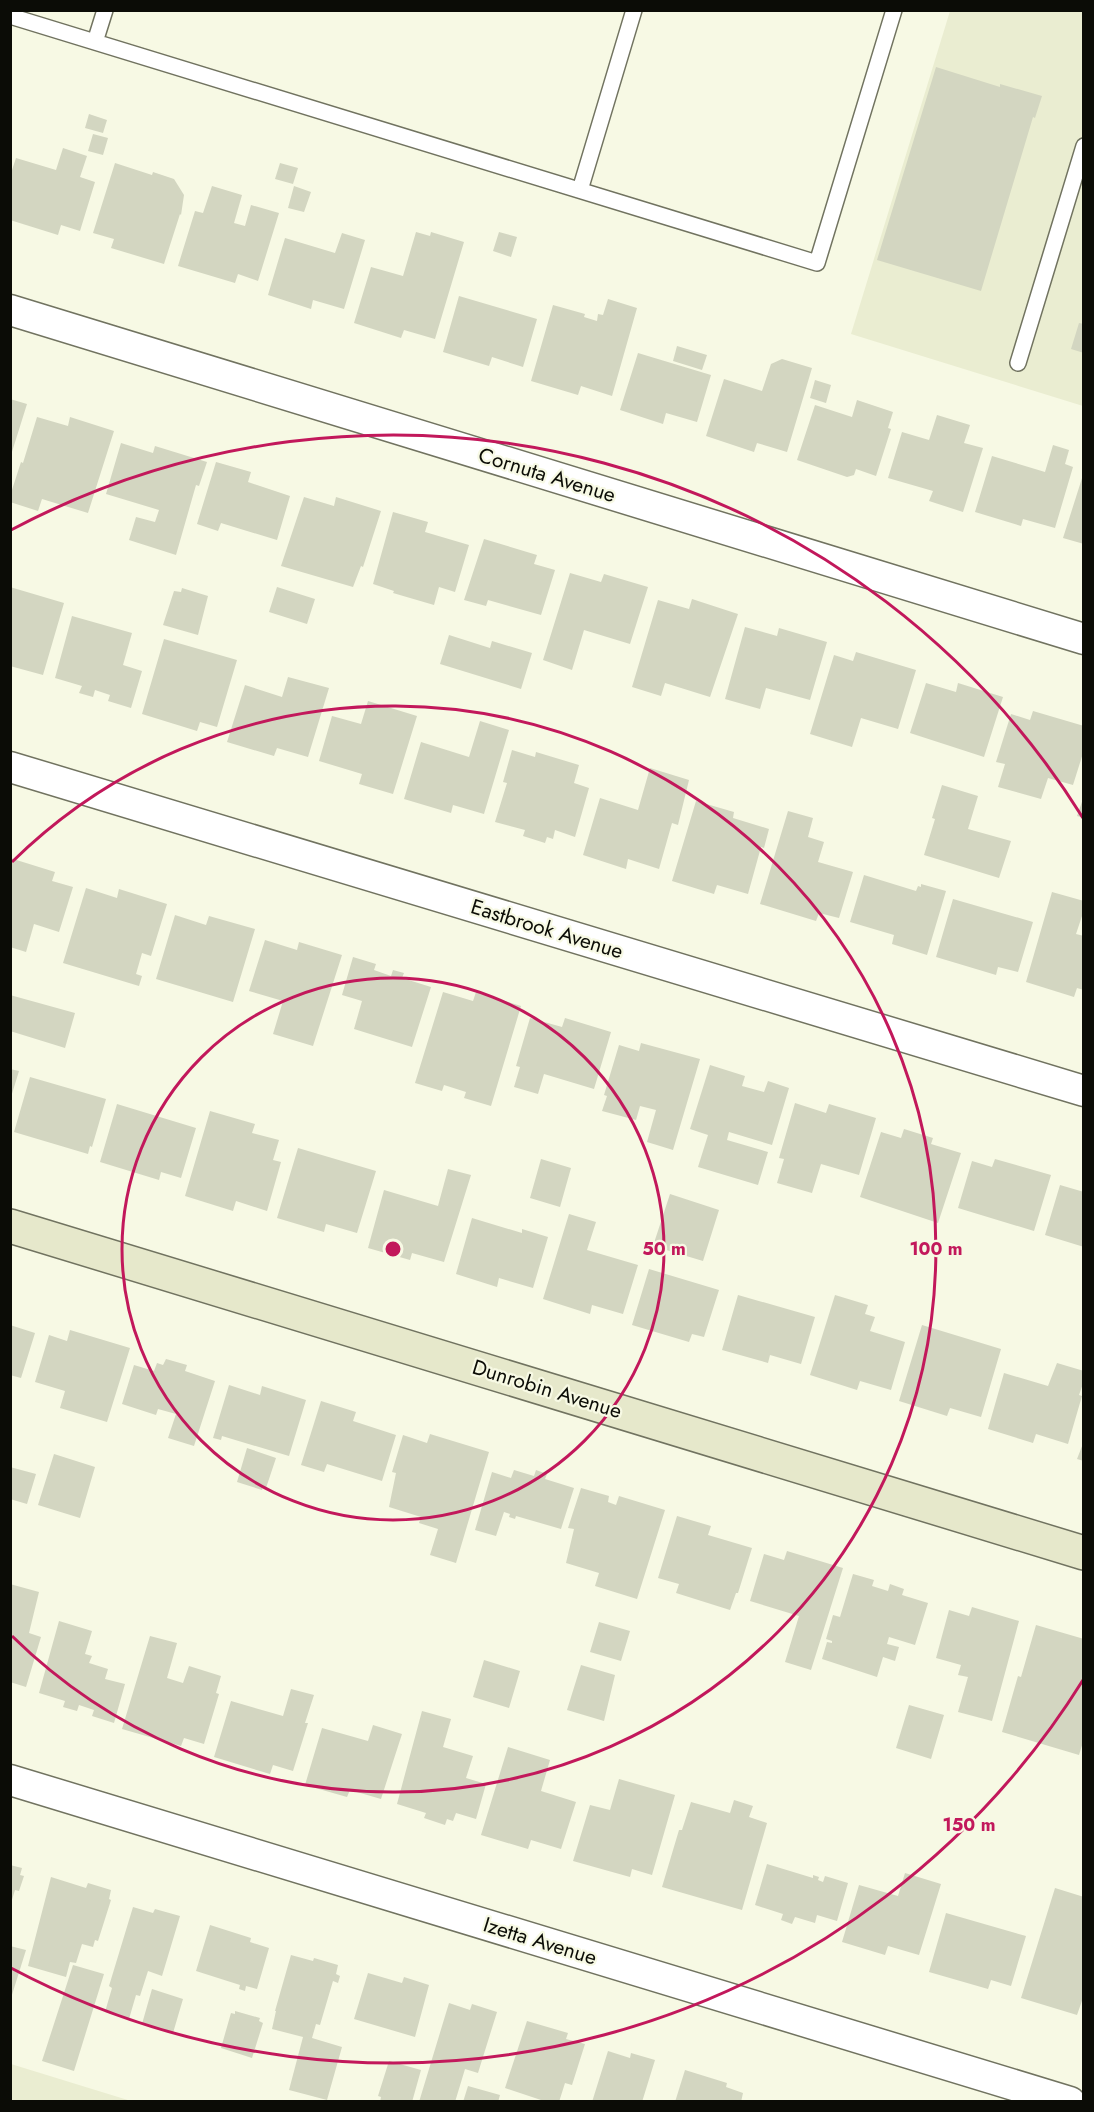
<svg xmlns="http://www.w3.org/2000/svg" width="1094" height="2112" viewBox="0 0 1094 2112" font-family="Jost,sans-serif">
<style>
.built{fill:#eaedd1}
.building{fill:#d3d6c1}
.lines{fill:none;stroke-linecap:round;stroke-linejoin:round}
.lane-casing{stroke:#717360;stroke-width:18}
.street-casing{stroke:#717360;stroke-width:33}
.secondary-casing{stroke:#717360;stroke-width:36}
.lane{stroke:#fff;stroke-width:15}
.street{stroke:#fff;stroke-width:30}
.secondary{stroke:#e6e8cb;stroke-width:33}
.ring{fill:none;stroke:#c2185b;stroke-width:3}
.labels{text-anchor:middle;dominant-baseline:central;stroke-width:4.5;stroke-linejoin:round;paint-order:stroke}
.street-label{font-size:21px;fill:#0b0c06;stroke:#f7f9e4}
.centre{fill:#c2185b;stroke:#f7f9e4;stroke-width:3}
.ring-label{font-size:18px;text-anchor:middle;font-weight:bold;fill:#c2185b;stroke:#f7f9e4;stroke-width:4.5;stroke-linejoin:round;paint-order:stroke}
</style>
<rect width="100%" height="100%" fill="#f7f9e4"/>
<path class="built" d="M950 11H1083V406L851 334Z
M10 2064H11L131 2101H11Z"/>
<path class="building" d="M936 67 1000 87V84L1042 96 1035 118 1033 117 981 291 877 260Z
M89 114 107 120 103 133 85 128Z
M93 134 108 138 103 155 88 151Z
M63 148 87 156 80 177 95 182 80 231 61 225 58 235 10 220V176L16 158 56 170Z
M115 163 152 175 153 172 174 179 184 195 181 215 180 214 164 264 111 248 114 239 93 233Z
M280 163 298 168 293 184 275 179Z
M212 186 242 195 234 223 245 226 251 205 279 213 258 281 238 274 235 283 178 266 195 211 203 213Z
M294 186 311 192 304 212 288 208Z
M416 232 430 236 431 232 464 242 435 339 404 330 401 338 354 323 371 267 403 276Z
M499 232 517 237 511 257 493 251Z
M342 233 365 240 344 309 313 300 311 309 268 295 285 238 335 253Z
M459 296 537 319 523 367 492 357 489 366 443 352Z
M608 299 637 308 612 396 581 386 578 395 531 381 553 305 585 314 584 317 597 321 598 314 603 315Z
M1079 323 1084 324V353L1071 349Z
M677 346 707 355 702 370 673 361Z
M638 353 711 375 697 422 666 413 663 424 620 410Z
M782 359 812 368 787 452 757 443 754 452 706 436 724 379 762 391 771 364Z
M815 380 831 385 826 403 810 398Z
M10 399 27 404 11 455H10Z
M857 400 893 412 888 428 891 429 876 476 856 469 854 475 847 477 797 460 815 405 852 417Z
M937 415 970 425 964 443 983 448 963 512 929 501 933 491 888 478 902 432 929 440Z
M37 417 68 426 70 417 114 431 88 513 42 499 38 511 10 502V496L21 462 23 463Z
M121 443 153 453 155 446 207 462 199 486 196 485 176 555 129 540 136 517 155 522 159 510 106 494Z
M1053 445 1069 450 1065 464 1073 467 1055 528 1023 519 1021 526 975 512 992 456 1045 472Z
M216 462 251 472 248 482 290 496 277 540 221 523 218 531 197 524Z
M1083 475H1084V544L1063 538Z
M304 497 334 506 336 497 381 511 363 567 361 566 353 587 281 566Z
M393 512 428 522 425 532 469 545 455 592 439 587 434 605 393 593 394 591 373 584Z
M484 539 537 555 534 564 555 570 541 615 488 600 486 606 464 600Z
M570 573 601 582 604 574 648 587 630 644 584 630 572 670 543 660Z
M10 587 64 603 43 675 10 666Z
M277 587 315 599 307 624 269 612Z
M182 588 208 596 198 635 163 625 174 591 181 592Z
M692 599 738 614 710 697 665 683 661 696 632 687 658 600 689 609Z
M72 616 132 633 123 665 142 671 131 708 108 701 110 695 95 690 93 697 79 693 82 686 55 678Z
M745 627 777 636 779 628 827 642 810 700 766 688 760 709 725 699Z
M449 635 490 648 492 641 532 653 521 689 440 664Z
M164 639 237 660 217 727 200 722 197 731 142 714Z
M856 652 916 670 898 729 861 718 852 747 810 734 834 655 853 661Z
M288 677 329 688 308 757 277 748 274 756 227 742 245 685 282 697Z
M926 683 956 692 958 683 1003 697 984 757 910 733Z
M368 701 417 716 393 794 359 784 362 774 319 761 332 716 361 724Z
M1033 711 1084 726V750L1073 785 1048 778 1041 799 998 787 1005 764 996 762 1011 714 1030 720Z
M480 721 509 730 484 814 453 805 451 813 404 799 421 742 469 757Z
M512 750 535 757 536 752 579 765 574 783 589 788 575 837 555 830 553 839 547 837 545 843 523 836 525 830 495 822 507 783 503 782Z
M650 768 689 780 678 825 672 823 659 869 628 859 626 869 583 855 600 798 638 810Z
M942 785 978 796 968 829 1011 841 999 878 924 855 935 819 932 818Z
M1084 796V818L1077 816Z
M696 801 734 812 733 818 769 829 764 848 761 847 748 894 717 885 714 894 672 881Z
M788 811 813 818 808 837 824 842 818 862 853 872 839 918 819 913 816 921 760 904Z
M10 858 55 872 52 881 73 887 59 932 34 924 26 952 10 947Z
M864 875 916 891 918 886 921 887V884L946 891 927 955 892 944 894 935 850 922Z
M86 888 117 898 119 889 167 904 151 956 142 953 136 974 142 976 139 986 63 963Z
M1052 892 1084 901V910L1076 934 1084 936V990L1077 988 1074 997 1026 982Z
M953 899 1033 922 1018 972 998 967 996 975 936 957Z
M175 915 206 925 209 916 255 929 233 1002 156 979Z
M265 940 297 950 299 942 342 955 313 1046 273 1034 283 1001 249 991Z
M353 957 376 964 374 970 391 976 393 970 404 973 402 978 431 987 412 1047 354 1029 362 1001 342 995Z
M443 992 473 1001 476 992 521 1006 491 1106 464 1098 466 1092 444 1085 442 1091 415 1083Z
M10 995 75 1013 65 1048 10 1031Z
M530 1018 562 1027 565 1018 611 1032 594 1089 544 1074 538 1094 514 1087 520 1067 516 1066Z
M641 1043 700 1059 673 1150 647 1142 656 1110 640 1106 636 1120 602 1111 607 1096 604 1095 619 1045 639 1051Z
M710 1065 745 1076 742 1086 764 1092 768 1081 789 1088 772 1145 729 1132 727 1140 768 1152 758 1185 698 1167 708 1135 690 1129Z
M10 1069 19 1071 11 1097 10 1096Z
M30 1077 106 1099 92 1147 90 1146 88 1154 14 1132Z
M795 1103 826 1113 829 1104 876 1118 859 1175 821 1164 812 1193 777 1183 784 1159 779 1158Z
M117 1104 196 1128 181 1178 161 1172 159 1180 100 1162Z
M210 1111 255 1124 252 1133 279 1140 273 1160 281 1162 267 1211 236 1201 233 1211 185 1196Z
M904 1129 933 1138 931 1144 961 1153 938 1223 860 1197 881 1132 901 1138Z
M298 1148 376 1171 357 1233 326 1224 324 1232 277 1218Z
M541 1159 571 1168 560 1207 530 1198Z
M995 1159 1051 1175 1034 1231 958 1208 972 1161 992 1167Z
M448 1169 471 1175 444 1262 412 1253 410 1260 368 1248 384 1190 438 1206Z
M1060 1185 1084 1192V1247L1045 1235Z
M670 1194 719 1210 703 1261 653 1246Z
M569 1214 596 1222 587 1250 638 1265 623 1314 592 1305 590 1314 543 1299Z
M472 1218 522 1233V1229L548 1237 533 1288 499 1278 497 1287 456 1274Z
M649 1269 719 1290 704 1337 692 1334 689 1342 632 1325Z
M738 1295 815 1317 801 1364 770 1355 768 1363 722 1350Z
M835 1295 868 1305 865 1314 875 1317 870 1331 905 1342 891 1390 860 1381 857 1390 810 1375Z
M10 1325 35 1333 21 1378 10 1375Z
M922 1325 1001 1349 981 1417 950 1408 947 1416 899 1401Z
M70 1330 130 1348 107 1422 60 1408 65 1391 35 1382 49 1335 67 1341Z
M166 1359 187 1365 185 1371 215 1381 194 1446 168 1438 176 1414 158 1409 156 1415 122 1404 134 1365 154 1371 157 1363 163 1365Z
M1057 1363 1084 1371V1381L1079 1395 1082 1396 1068 1444 1036 1434 1033 1443 988 1429 1004 1373 1048 1386Z
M229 1385 260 1395 262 1386 306 1400 289 1456 222 1436 221 1440 213 1438Z
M321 1401 356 1412 353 1421 396 1435 382 1481 327 1464 324 1472 301 1465Z
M430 1434 489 1452 456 1563 430 1555 438 1529 419 1523 421 1517 389 1507 396 1473 392 1472 403 1435 427 1443Z
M1084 1441V1461L1077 1459Z
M247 1448 276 1458 266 1488 263 1487 262 1490 237 1482Z
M54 1454 95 1467 80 1518 38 1505Z
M10 1467 36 1474 27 1504 10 1499Z
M514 1470 534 1476 536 1470 547 1474 545 1479 574 1488 561 1529 516 1516 515 1519 509 1517 510 1514 504 1512 496 1536 475 1530 492 1472 511 1478Z
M581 1488 609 1496 608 1502 616 1505 619 1496 665 1510 637 1599 595 1586 599 1573 566 1563 574 1529 568 1528Z
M677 1516 711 1526 708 1535 752 1548 738 1593H736L730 1610 676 1593 679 1584 658 1578Z
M787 1551 843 1568 811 1670 785 1662 799 1616 750 1601 764 1554 784 1560Z
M853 1574 874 1580 872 1586 888 1591 890 1584 904 1589 902 1595 928 1603 915 1645 889 1637 887 1644 899 1647 895 1661 883 1657 877 1677 822 1659 827 1642 832 1643V1641L826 1639 833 1615 840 1617Z
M10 1584 39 1592 29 1633 41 1637 26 1687 10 1682Z
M972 1607 1019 1621 992 1721 958 1712 968 1677 958 1675 961 1665 936 1658 949 1610 969 1616Z
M59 1621 92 1631 85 1654 92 1656 89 1663 108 1669 105 1679 125 1684 114 1723 92 1716 94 1710 79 1705 77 1711 63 1707 65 1701 39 1693Z
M599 1622 630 1631 621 1661 590 1652Z
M1036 1625 1084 1639V1739L1079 1755 1002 1732 1018 1676 1021 1677Z
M150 1636 177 1643 167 1678 183 1683 189 1666 221 1676 216 1693 219 1694 204 1744 184 1738 181 1746 122 1729Z
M484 1660 520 1671 509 1708 473 1697Z
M581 1665 615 1675 604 1721 567 1710Z
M291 1689 314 1695 305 1723H308L293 1771 273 1765 270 1774 214 1757 231 1701 283 1716Z
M909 1705 944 1715 931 1759 896 1748Z
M422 1711 451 1719 443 1747 473 1756 466 1778 486 1784 476 1819 456 1813 453 1821 447 1819 445 1825 424 1818 426 1813 397 1804Z
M373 1725 402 1734 381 1799 350 1790 347 1797 305 1785 322 1728 368 1741Z
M508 1747 550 1760 541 1791 576 1802 561 1849 531 1840 528 1849 481 1835Z
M619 1779 675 1795 652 1875 632 1869 630 1877 573 1861 590 1805 610 1810Z
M734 1800 753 1806 749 1817 767 1823 742 1910 662 1887 679 1830H682L691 1802 730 1813Z
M767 1864 813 1878V1875L819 1877 818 1880 823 1882 825 1876 848 1883 837 1921 817 1915 815 1923 795 1917 792 1924 781 1920 783 1914 755 1905Z
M10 1865 22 1868 20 1875 24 1876 19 1891 15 1890 11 1903Z
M905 1873 941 1884 919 1955 888 1946 885 1955 842 1942 859 1885 898 1896Z
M51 1877 86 1888 88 1883 111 1890 109 1899 111 1900 98 1941 95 1940 93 1947 82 1944 76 1963 70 1962 66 1977 28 1966Z
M1055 1888 1084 1897V1995L1077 2015 1021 1998Z
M133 1907 153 1913 155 1909 180 1916 162 1976 148 1971 140 1996 136 1995 129 2019 105 2012 112 1988 109 1986Z
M946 1913 1026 1936 1011 1986 991 1980 988 1989 929 1972Z
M210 1925 251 1938 250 1942 269 1948 257 1989 246 1986 245 1991 239 1989 240 1985 196 1971Z
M10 1946 26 1950 11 1998H10Z
M291 1955 313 1961 314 1958 338 1965 336 1974 340 1976 338 1983 333 1981 320 2025 316 2024 312 2038 342 2047 327 2100 289 2090 303 2037 272 2029 276 2011H275Z
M73 1965 104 1974 74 2071 42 2061Z
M368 1973 402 1983 404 1977 429 1985 415 2037 354 2019Z
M152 1989 183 1999 173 2033 142 2024Z
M449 2003 470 2010 472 2004 497 2012 478 2073 465 2069 455 2102H419Z
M235 2011 260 2018 259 2021 263 2023 252 2058 221 2048 231 2013 235 2014Z
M527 2021 568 2033 566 2039 585 2044 572 2085 565 2083 559 2102H547L505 2088Z
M608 2051 630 2058 631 2053 655 2060 642 2102H592Z
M389 2061 421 2070 412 2102H380L381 2097 378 2096Z
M685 2070 727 2083 726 2087 743 2093 741 2102H675Z
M468 2086 500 2095 498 2102H463Z"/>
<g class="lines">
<defs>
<path id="lane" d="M10 16 817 263 894 10
M95 42 105 10
M580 190 634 10
M1018 363 1084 146"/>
<path id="street" d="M10 310 1084 639
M10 767 1084 1091
M10 1780 1070 2102"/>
<path id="secondary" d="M10 1226 1084 1553"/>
</defs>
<use href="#lane" class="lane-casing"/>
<use href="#street" class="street-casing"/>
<use href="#secondary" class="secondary-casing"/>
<use href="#lane" class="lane"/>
<use href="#street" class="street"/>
<use href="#secondary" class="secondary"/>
</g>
<g class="ring">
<circle cx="393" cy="1249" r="271"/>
<path d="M12 862A543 543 0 1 1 12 1636"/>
<path d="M1083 1680A814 814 0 0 1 11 1968M11 530A814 814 0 0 1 1083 818"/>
</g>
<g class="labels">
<g class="street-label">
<text transform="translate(547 475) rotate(17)">Cornuta Avenue</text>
<text transform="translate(547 929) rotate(17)">Eastbrook Avenue</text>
<text transform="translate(547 1389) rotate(17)">Dunrobin Avenue</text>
<text transform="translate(540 1941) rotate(17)">Izetta Avenue</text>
</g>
</g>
<circle cx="393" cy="1249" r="9" class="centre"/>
<g class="ring-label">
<text x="664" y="1255">50 m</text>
<text x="936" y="1255">100 m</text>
<text x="969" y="1831">150 m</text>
</g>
<rect width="1094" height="2112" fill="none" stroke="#0b0c06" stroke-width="24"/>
</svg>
